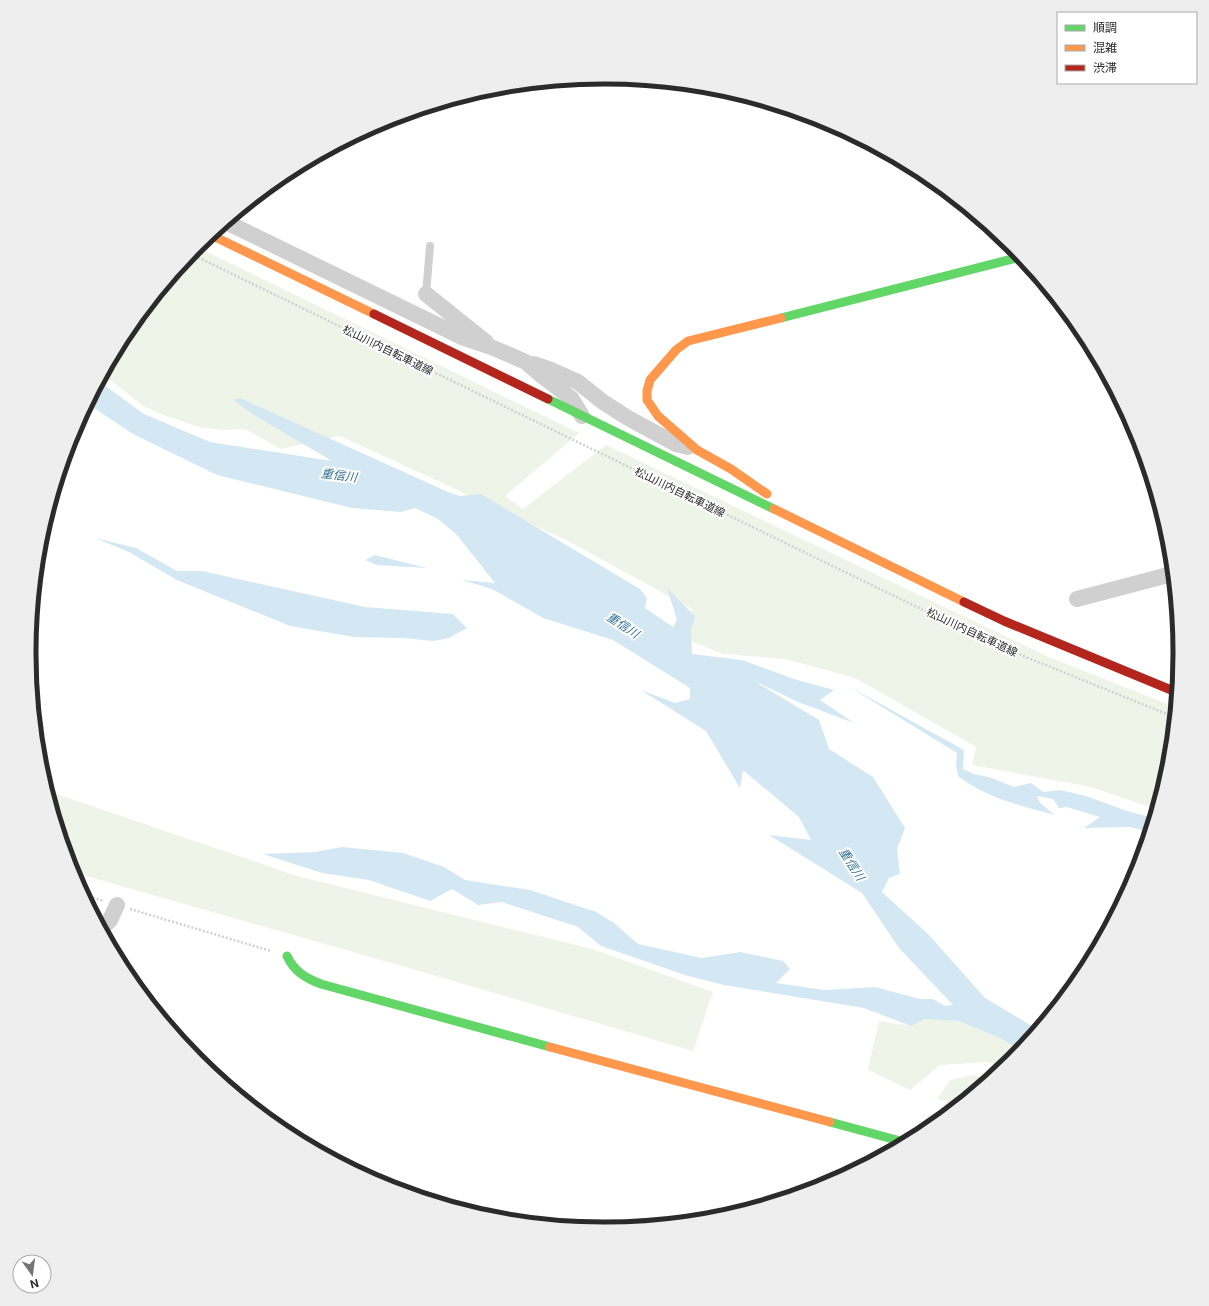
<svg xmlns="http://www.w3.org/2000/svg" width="1209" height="1306" viewBox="0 0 1209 1306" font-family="Inter,'Noto Sans JP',sans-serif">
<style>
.green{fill:#eff4e9}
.water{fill:#d3e8f3}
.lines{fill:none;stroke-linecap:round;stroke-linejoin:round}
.path{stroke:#d0d0d0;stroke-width:2.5;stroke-dasharray:2 2;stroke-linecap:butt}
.lane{stroke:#d0d0d0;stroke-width:8}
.street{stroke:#d0d0d0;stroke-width:16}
.fast{stroke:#63d668;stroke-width:9}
.slow{stroke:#ff974d;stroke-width:9}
.jam{stroke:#b3261e;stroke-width:9}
.labels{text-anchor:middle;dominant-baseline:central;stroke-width:4;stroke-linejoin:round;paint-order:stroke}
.street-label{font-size:11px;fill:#2b2b2b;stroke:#fff}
.water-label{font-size:12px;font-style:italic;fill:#337294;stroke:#fff}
.rim{fill:none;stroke:#2b2b2b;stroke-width:5}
</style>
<rect width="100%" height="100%" fill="#fff"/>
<path class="green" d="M197 247 579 433 505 496 523 509 606 445 1049 657 1175 707 1169 765 1156 809 1091 787 972 765 976 747 855 678 785 659 723 654 683 638 692 609 570 542 340 436 281 449 245 429 225 430 202 428 161 414 143 406 104 375 126 333Z
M48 791 297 876 592 949 713 992 693 1051 395 964 72 872Z
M925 1019 959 1021 1002 1039 1020 1050 1011 1060 1003 1067 986 1062 940 1065 910 1090 868 1070 879 1021 911 1026Z
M974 1075 988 1079 956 1105 937 1099 950 1080Z"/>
<path class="water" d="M100 382 144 414 210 442 332 461 254 415 233 400 240 398 448 492 460 496 481 494 640 589 647 598 645 608 673 627 677 620 667 588 695 616 691 631 692 654 742 660 797 680 834 690 820 700 854 723 798 702 754 681 819 720 829 749 873 777 905 828 897 849 900 874 889 878 882 892 929 935 985 998 1037 1029 1020 1050 1002 1039 959 1021 925 1019 911 1026 864 1008 724 985 685 975 601 946 578 927 502 902 478 905 452 889 430 901 369 880 322 873 263 854 315 852 342 847 403 853 444 867 465 880 530 890 596 912 614 923 638 944 702 958 740 952 783 961 790 969 776 983 824 990 875 987 920 999H933L945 1006 953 1005 899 948 862 893 769 835 811 840 799 817 743 770 740 788 706 731 641 690 675 703 690 699V688L613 640 543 618 492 589 462 580 495 583 457 535 438 519 415 508 401 512 352 508 217 475 133 434 88 404Z
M95 538 136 548 177 571H202L365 607 453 614 467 628 449 638 433 641 404 638 355 637 290 626 177 580 129 552Z
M375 555 427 568 377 565 365 560Z
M848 686 964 750 963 769 974 774 989 777 1014 787 1031 783 1043 792 1060 790 1086 796 1127 811 1153 818 1149 832 1130 827 1084 828 1100 817 1067 807 1059 808 1053 799 1037 796 1040 803 1055 815C1019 805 988 799 958 776L956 765 957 753Z"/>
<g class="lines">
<path class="path" d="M191 254 952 624 1028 658 1174 717
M85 896 104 901
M130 909 271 951
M916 1128 925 1131
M499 1218 593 1221 617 1227"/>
<path class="lane" d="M426 294 430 246"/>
<path class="street" d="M226 222 464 338 491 347 526 362 542 376 571 398 582 416
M426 294 486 342
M534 364 549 369 578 382 603 402 628 418 676 444 688 447
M1077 599 1172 574
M102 928 110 920 117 905"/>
<path class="fast" d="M781 318 1020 257
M548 399 774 509
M287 956C294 971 305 978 321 984L550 1047
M830 1122 904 1142"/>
<path class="slow" d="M211 235 374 314
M767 494 731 469 697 450 658 416 647 400V391L650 380 676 350 688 341 781 318
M774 509 964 602
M550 1047 830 1122"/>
<path class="jam" d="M374 314 548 399
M964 602 1004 621 1176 692"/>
</g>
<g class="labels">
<g class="street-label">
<text transform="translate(388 350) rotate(26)">松山川内自転車道線</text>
<text transform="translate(680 492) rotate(26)">松山川内自転車道線</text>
<text transform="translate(972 632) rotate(25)">松山川内自転車道線</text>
</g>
<g class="water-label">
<text transform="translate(339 475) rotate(7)">重信川</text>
<text transform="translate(623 625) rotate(33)">重信川</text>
<text transform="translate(852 864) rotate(57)">重信川</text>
</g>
</g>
<path d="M0 0H1209V1306H0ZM604 84H605A568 568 0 0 1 1173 652V654A568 568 0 0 1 605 1222H604A568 568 0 0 1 36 654V652A568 568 0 0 1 604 84Z" fill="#eee" fill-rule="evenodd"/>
<path class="rim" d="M604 84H605A568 568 0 0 1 1173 652V654A568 568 0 0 1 605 1222H604A568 568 0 0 1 36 654V652A568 568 0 0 1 604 84Z"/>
<rect x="1057" y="12" width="140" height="72" fill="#ffffff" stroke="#aaaaaa"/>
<rect x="1065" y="25" width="20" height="6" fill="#63d668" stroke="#aaaaaa"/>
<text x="1093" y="32" font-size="12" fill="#2b2b2b">順調</text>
<rect x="1065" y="45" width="20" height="6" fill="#ff974d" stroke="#aaaaaa"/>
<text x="1093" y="52" font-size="12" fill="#2b2b2b">混雑</text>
<rect x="1065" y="65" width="20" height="6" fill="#b3261e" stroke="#aaaaaa"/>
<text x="1093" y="72" font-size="12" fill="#2b2b2b">渋滞</text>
<g transform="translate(32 1274) rotate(166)"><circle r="19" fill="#ffffff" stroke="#aaaaaa"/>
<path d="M0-3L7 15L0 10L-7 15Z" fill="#757575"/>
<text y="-6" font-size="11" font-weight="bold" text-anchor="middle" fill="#2b2b2b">N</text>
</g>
</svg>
